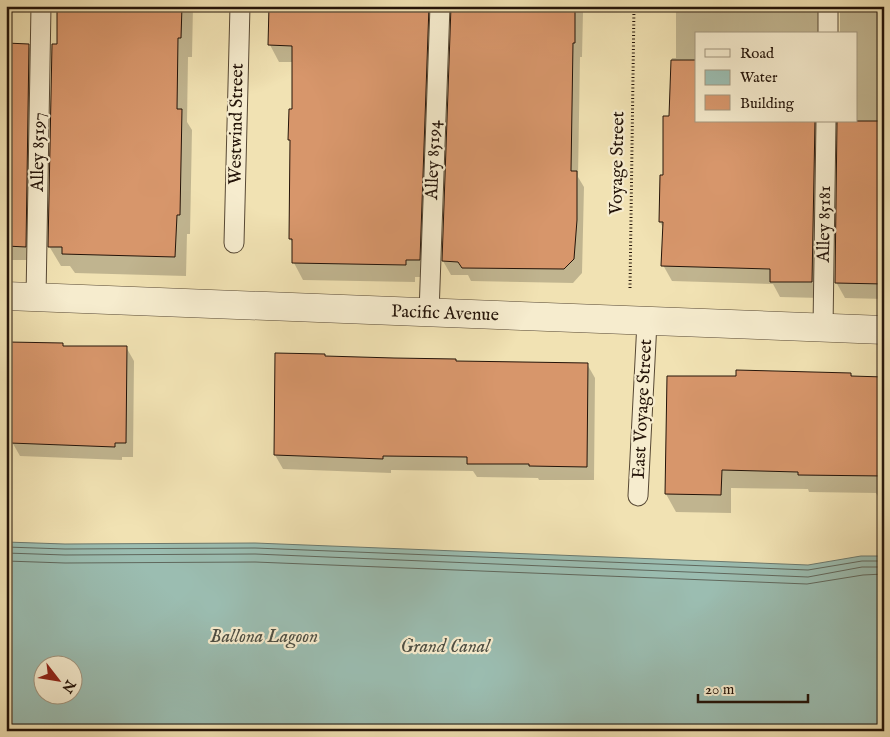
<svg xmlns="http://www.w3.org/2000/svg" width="890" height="737" viewBox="0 0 890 737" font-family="'IM FELL English',serif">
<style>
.water{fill:#9bbdb1;stroke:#6b796e;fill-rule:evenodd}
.shadow{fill:#0003;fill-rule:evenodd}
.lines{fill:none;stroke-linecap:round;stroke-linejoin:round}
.shore{stroke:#60685d;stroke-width:1}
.building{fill:#d7966b;stroke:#241409}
.service-casing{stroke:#574834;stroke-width:21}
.tertiary-casing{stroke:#574834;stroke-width:29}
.path{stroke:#241409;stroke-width:3;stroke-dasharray:1 2.5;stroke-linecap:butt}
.service{stroke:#f6ecce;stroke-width:19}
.tertiary{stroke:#f6ecce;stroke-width:28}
.labels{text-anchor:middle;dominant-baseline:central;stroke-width:4.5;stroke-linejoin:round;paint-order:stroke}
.street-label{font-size:18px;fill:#241409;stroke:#f6ecce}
.water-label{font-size:19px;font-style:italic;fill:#4e4f44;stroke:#f6ecce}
</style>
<rect width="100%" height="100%" fill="#f1e2b3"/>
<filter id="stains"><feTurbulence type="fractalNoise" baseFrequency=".004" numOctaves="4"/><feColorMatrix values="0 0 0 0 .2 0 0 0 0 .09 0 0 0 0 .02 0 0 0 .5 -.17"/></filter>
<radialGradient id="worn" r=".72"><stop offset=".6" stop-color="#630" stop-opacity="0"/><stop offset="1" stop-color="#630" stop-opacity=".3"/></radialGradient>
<path class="water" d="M6 542 65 544 255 543 808 565 861 556H884V731H6ZM42 664H72V694H42Z"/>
<path class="shadow" d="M58 6H193L192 57H188L187 122 192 130 190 234H187L186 276 75 273 70 266H61L49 246 58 45Z
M270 6H449L429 277H415V282L303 280 294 263V244L290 239 291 142 290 140 293 110V62H279L270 45Z
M450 6H579L583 12 582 57H580L578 177 584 187 582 273 573 283 471 281 468 275H451L443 261 452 9Z
M676 6H884V299L845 298 836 282 838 126 836 125 829 127 821 298 780 297 773 284 672 281 663 265 664 229 660 222 661 176H664L670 117 672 58H676ZM838 10 840 11V34H856V121H696V34H826L832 12Z
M6 44 28 45 36 59 33 260H6Z
M62 344 64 347H126L134 361 133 457H122V460L20 456 12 442V437L7 429Z
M325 357 457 362 587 364 595 378 594 480H539L538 478 477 477 473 471 391 470V473L283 469 275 455Z
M851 374 853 377 884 378V496H878L876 493 809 492 808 489 731 488V513L676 512 666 494 737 378Z"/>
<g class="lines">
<path class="shore" d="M6 547 65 549 255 548 808 570 862 561H884
M6 553 65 555 255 554 808 577 862 567H884
M6 561 65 563 255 562 807 584 863 575 884 574"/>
</g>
<path class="building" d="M57 6H182L181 38H178L177 109H182L180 215H177L175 257 62 254V247H48L52 44H57Z
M269 6H429L420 260H406V265L292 263V239H289L290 140H288L289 109H292V46L268 45Z
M451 6H575V43H573L571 171H577V220L574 259 564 269 462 268 458 262 442 261Z
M6 43 29 44 26 247 6 246Z
M671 60H696V121H815L812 282H770V269L661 266 663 222H659L660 175H663V116H669Z
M837 121H884V284L835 283Z
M8 342 63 343V346H127L126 443H115V447L10 443 11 429 6 430Z
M275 353 325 354V356L394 358 456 359V361L588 363 587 467 529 466V464H467V457L383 456V459L274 455Z
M736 370 851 373V376L884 377V476L798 475V472L722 470 721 495 665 494 667 376H736Z"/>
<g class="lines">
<defs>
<path id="service" d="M828 34V6
M234 243 240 6
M36 298 41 6
M429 313 440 6
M823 328 826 121
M638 496 647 322"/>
<path id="tertiary" d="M6 296 884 330"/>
</defs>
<use href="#service" class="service-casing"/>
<use href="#tertiary" class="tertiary-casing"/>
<path class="path" d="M630 288 634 6"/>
<use href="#service" class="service"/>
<use href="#tertiary" class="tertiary"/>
</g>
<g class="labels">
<g class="street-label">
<text transform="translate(237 124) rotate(-89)">Westwind Street</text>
<text transform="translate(39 152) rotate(-89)">Alley 85197</text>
<text transform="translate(434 160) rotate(-88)">Alley 85194</text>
<text transform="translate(618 163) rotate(-89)">Voyage Street</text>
<text transform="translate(825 224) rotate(-89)">Alley 85181</text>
<text transform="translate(445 314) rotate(2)">Pacific Avenue</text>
<text transform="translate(643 409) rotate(-87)">East Voyage Street</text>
</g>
<g class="water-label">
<text x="264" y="637">Ballona Lagoon</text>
<text x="445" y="647">Grand Canal</text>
</g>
</g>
<rect width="890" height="737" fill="none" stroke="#f1e2b3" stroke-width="25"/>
<rect x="8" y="8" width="875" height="722" fill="none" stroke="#241409" stroke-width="2.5"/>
<rect x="12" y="12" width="865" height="712" fill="none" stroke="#241409"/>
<rect x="695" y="32" width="162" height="90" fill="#f6ecce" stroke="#a2967f"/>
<rect x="705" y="49" width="25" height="8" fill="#f6ecce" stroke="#a2967f"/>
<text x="740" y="58" font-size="15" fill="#241409">Road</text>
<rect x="705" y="70" width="25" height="15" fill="#9bbdb1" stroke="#a2967f"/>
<text x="740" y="82" font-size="15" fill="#241409">Water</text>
<rect x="705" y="95" width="25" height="15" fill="#d7966b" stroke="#a2967f"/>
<text x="740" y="108" font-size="15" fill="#241409">Building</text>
<g transform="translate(58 680) rotate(121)"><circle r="24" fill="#f6ecce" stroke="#a2967f"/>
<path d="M0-4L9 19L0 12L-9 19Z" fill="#8f2418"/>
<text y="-8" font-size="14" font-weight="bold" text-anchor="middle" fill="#241409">N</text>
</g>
<path d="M698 694v8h110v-8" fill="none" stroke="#241409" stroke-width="2.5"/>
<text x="705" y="694" font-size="15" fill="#241409" stroke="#f6ecce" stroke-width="4" paint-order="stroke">20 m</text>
<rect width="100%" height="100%" filter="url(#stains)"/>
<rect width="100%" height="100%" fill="url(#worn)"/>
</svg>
